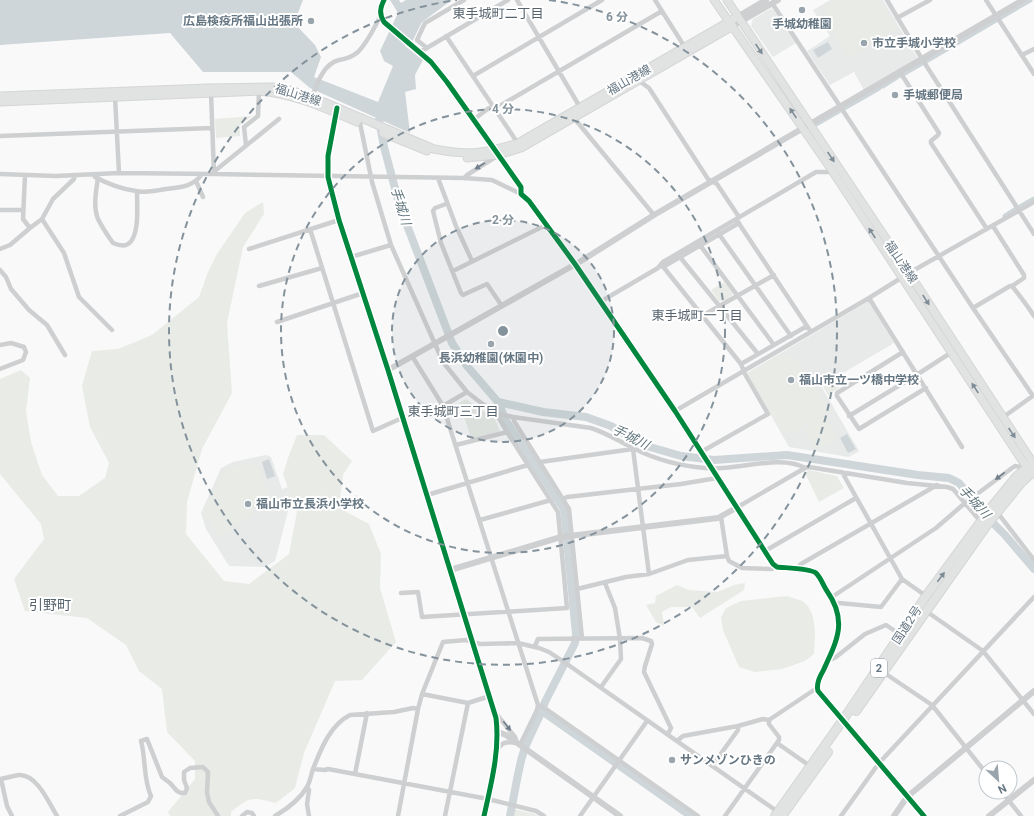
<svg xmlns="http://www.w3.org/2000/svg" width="1034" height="816" viewBox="0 0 1034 816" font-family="Roboto,'Noto Sans JP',sans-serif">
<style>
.built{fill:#e8e9e9}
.green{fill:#e8ebe6}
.water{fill:#ced6d9}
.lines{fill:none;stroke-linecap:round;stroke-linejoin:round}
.canal{stroke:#ced6d9;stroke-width:5}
.river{stroke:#ced6d9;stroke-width:8}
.secondary-casing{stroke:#d5d6d7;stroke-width:9}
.trunk-casing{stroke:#d5d6d6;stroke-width:10}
.minor{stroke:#cecfd0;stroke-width:4.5}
.tertiary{stroke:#cecfd0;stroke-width:6}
.secondary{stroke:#e1e2e2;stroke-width:7}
.trunk{stroke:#e1e2e2;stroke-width:8}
.cycleway-casing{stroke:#fff;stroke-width:8}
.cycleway{stroke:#00873e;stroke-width:5}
.oneway{fill:#7e8c96}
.oneway2{fill:#707f8b}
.ring{fill:none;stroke:#84929c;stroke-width:2;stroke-dasharray:7 5}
.poi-dot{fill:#99a4ac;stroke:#fff;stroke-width:1.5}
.labels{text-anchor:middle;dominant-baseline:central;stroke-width:4;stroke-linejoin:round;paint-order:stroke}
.shield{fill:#fff;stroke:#939fa8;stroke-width:1}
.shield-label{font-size:11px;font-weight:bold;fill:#657683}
.poi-label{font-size:12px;font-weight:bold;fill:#657683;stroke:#fff;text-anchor:start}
.street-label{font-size:12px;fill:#657683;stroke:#fff}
.neighbourhood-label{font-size:13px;fill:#57646e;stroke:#fff}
.water-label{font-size:13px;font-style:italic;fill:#60757c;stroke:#fff}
.quarter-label{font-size:14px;fill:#57646e;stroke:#fff}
.centre{fill:#84929c;stroke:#fff;stroke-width:2}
.ring-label{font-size:12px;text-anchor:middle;font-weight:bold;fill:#84929c;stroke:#fff;stroke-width:4;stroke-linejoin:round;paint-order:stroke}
</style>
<rect width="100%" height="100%" fill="#f9f9f9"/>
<path class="built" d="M830 0H883L917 57 916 60 864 90 854 72 830 85 807 51 830 36 813 10Z
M772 8 796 43 773 57 751 26 753 19Z
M867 302H869L894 343 821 386 859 451 849 457 789 447 747 373Z
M266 455 271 457 282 489 288 487 292 496 275 561 264 567 229 566 206 529 201 513 221 468 233 462Z"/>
<path class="green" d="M837 0H880L897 29 849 57 828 22 831 20 823 8Z
M252 116 240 125V136L216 138 215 119Z
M263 202 264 214 243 247 227 323 232 393 202 449 187 502 186 534 224 581 249 584 289 554 297 512 283 474 288 458 297 435H324L352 461 343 475 339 508 369 524 381 554 380 588 396 642 362 680 335 681 304 753 295 788 276 803C252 797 250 796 231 812V816H170L168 812 195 779V761L167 732 162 689 139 671 126 645 87 618 25 611 14 579 44 539 41 524 0 474V379L21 370 30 378 26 411 31 442 42 475 58 496H79L105 478 109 463 90 427 82 386 92 351 118 349 152 335 199 297 208 272 217 254 245 213Z
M724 282 733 293C731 298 725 302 719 301L711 290Z
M781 356 792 357 800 364 830 410 795 432 782 433 748 373 773 358Z
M834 380 839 388 828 395 823 387Z
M466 399 483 411 493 415 500 431 472 440 459 403Z
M824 415 835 434 834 441 820 449 814 445 804 428Z
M252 462 258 466 269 498 252 509 254 513 220 537 203 512 223 473 236 466Z
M809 470 837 476 844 488 819 502 805 473Z
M745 583 744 590 700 618 692 607H671L662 612 664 626 656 622 646 605 655 603 656 596 677 585 689 590 717 592 734 585Z
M787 596C792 598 798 599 802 601 818 610 815 639 814 654L805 661 782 669 755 672 739 667 723 630 721 617 726 608 741 601Z
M514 809 535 814 538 816H513Z"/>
<path class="water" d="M0 0H303L294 23 315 45 321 57 314 77 378 102 393 66 384 61 380 51 398 13 390 0H399L401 3 406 0H452L422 22 413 40 405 46 423 60 415 75 416 89 405 92 410 133 310 88 291 72H203L170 33 0 45Z
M828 42 832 49 818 58 813 50Z
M847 434 856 449 848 453 840 438Z
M269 459 275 476 267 479 262 462Z"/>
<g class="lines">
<path class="canal" d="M926 61 1030 0
M903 74 922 63
M883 86 900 75
M844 108 879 88
M816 124 842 109
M1020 207 1034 199
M1005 216 1016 209"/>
<path class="river" d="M379 120 384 147 400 207 452 343 467 366 498 402 506 421 564 509 576 634 575 643 545 702C539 721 527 738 522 757 517 776 514 797 510 816
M498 402 543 412 586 417 611 426 643 445 681 456 714 460 787 455 918 475 949 478 959 483 994 524 1005 535 1034 569
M542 711 691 816"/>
<defs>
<path id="secondary" d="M714 0 831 169 1027 468
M727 0 909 273 1033 463
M0 96 207 88 272 87 287 89 312 97 434 149C469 156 485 153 518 143L737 17
M0 102 259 91C295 94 324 108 357 122
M383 133 427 151
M467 158 498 155 521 148 733 26"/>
<path id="trunk" d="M856 711 987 525 1021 483 1034 471
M775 816 843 720 926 596 990 509 1016 477 1034 461
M782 816 828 752"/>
</defs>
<use href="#secondary" class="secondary-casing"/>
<use href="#trunk" class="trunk-casing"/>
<path class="minor" d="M384 0C380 8 379 14 384 22L431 62 447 82 521 187V194L529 201 575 264 675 411 773 564 777 567 814 572 832 597 838 615 839 624 837 639 820 677 817 688 820 694 843 720
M517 0 581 109
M655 0 686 49
M887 0 922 59 1034 234
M986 0 1034 74
M772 3 973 308 1033 396
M897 18 930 0
M446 36 519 145
M427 48 417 40 425 23 464 0
M420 52 508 0
M1022 55 1034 49
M900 72 939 133 938 135 931 141V143L987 229
M473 76 602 0
M640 79 642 83 649 88 708 179 717 184 739 217
M211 93 214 174
M115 97 119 173
M312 97C317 84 323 64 339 60 346 59 352 57 358 52 368 42 374 28 380 17
M574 118 654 215
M473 120 489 108 498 107 662 11
M360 123 372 182 391 245 443 362 467 392 480 402 496 413 513 417 514 421 569 509 582 638
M0 136 212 128
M246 145 244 127 258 116 259 91
M0 174 56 176 119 173 214 174 464 178 492 180 521 194
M214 174 216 170 279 119
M25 175 23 219 30 228
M95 177C108 184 121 189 136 191 144 193 152 191 160 190 175 187 192 189 202 174
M98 178C96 191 93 207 98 219 102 227 108 236 113 243 118 245 124 247 128 244 140 237 137 204 137 192
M438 178 456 226 472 261
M464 178 467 175 497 156
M196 181 203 197
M446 204 435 208 433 211 441 243 461 293 463 295 465 294 487 284 502 306
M0 210H23
M42 219 64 253 79 297 112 330
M736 219 811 332
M993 226 1024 275V278L1012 286
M310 229 373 431 402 418 443 406 467 392
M719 234 791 336
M700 245 774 345
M0 249 10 245 30 228 42 219 53 199 74 179 75 175
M249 249 339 220
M351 257 391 245
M680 257 758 354
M661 264 741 364 745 374 768 414 701 452
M663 267 739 223
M0 270 6 277 11 289 29 310 47 325 65 355
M453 271 546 225
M259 286 322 268
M869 298 962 447
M600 302 658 268 663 262 816 172H828L831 169
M973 308 1010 286H1012C1020 296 1027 305 1034 316
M702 316 774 275
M277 322 363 293
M0 345 11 343 24 347 26 352 23 360 0 369
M903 352 837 393V396L859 429 926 388
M412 356 443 406 538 705 537 710 520 745
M741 364 807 326
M675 411 869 298 909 273 1034 202
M849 416 918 374 952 352
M513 417 591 428C607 433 620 442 635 449 657 460 681 466 705 468 732 472 781 453 805 468
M1002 418 1034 395
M456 445 507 432
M540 462 633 449 649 574
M842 472 902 579 926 596
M427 495 528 465
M563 499 567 497 681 484 717 478
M736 508 805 468 809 467 907 483 947 487 953 489 981 522
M997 512 1034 560
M721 517 727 556
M480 520 551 500
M765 551 856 498
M797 569 801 564 937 485
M577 589 626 577 649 574 688 560 727 556 729 561 742 568 771 569 777 567
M401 593 418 592 422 617 567 608 558 512 507 432 496 413
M832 597 936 528 965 503 1012 468 1015 466 1027 468
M834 604 839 603 881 607 902 579
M926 611 983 651 1034 714
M535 646 538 639 642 638 651 641 652 644 645 666 644 672 671 728 668 734
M828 661 836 657 865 634 886 625 901 635
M883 672 932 705 986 773
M601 687 621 659 620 639 615 608 605 583
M422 694 468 703 490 696
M538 705 546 709 698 816
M494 711 515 737 517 743
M677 741 683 736 738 726 763 719 769 720
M777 743 810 766
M497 750C502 742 507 741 516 743
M712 766 738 730V726
M313 769C321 749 330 725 350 715L394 712 413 708 418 709
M355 774 367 713
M0 779C6 778 13 776 19 775 37 774 49 803 57 816
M1 779 7 806 12 816
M307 787 309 790 307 804 309 816
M1002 792 1021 816
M120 816 148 802 151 796C143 779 146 759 141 741L147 739 162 777 170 783 177 791 181 793H185L187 788 184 780V772L190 768 203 767 208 772 207 793 209 802 218 816
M242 816 247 812 252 813 254 816
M275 816C287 809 300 799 307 787 310 782 311 775 313 769L325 770 328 769 488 799 536 811 544 816
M398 816 418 709 422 694 443 642 466 640 480 644 518 643 539 648 549 652 567 664 778 812
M445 816 468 703
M580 816 647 721
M725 816 779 740V737L769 724V720L817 688
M841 816 879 763 1034 597"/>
<path class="tertiary" d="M737 17 766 0
M733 26 778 0
M337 110 328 156V177L331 189 339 220 388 370 496 718C500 751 491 784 484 816
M388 370 581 261 654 215 1023 0
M450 570 561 537 718 518 736 508
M843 720 850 730 924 816
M498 732 506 735 620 816
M894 816 907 797 1034 691
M989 816 1034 780"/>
<use href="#secondary" class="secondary"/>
<use href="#trunk" class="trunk"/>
<defs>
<path id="cycleway" d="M384 0C380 8 379 14 384 22L431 62 447 82 521 187V194L529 201 575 264 675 411 773 564 777 567C786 568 809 568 816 573 821 578 823 585 827 591 848 621 837 641 823 671 820 676 816 684 818 691L924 816
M337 108 328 156V177L331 189 339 220 388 370 496 718C500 751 491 784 484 816"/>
</defs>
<use href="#cycleway" class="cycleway-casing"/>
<use href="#cycleway" class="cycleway"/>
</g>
<defs><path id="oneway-solid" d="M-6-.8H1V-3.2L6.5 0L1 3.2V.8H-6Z"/></defs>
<g class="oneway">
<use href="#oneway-solid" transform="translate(759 49) rotate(56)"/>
<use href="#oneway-solid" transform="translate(793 113) rotate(-124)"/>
<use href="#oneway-solid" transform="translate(831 157) rotate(56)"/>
<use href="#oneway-solid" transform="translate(872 233) rotate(-123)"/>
<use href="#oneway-solid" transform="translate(926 300) rotate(57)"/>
<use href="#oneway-solid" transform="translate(975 388) rotate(-123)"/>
<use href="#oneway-solid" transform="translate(1012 433) rotate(56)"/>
<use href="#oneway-solid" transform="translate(941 577) rotate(-53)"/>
</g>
<g class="oneway2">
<use href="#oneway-solid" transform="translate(480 166) rotate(148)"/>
<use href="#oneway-solid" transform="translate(1000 476) rotate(143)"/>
<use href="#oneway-solid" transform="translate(507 726) rotate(52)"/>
</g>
<circle cx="503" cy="331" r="111" fill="#84929c" fill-opacity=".12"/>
<g class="ring">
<circle cx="503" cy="331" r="111"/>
<circle cx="503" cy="331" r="222"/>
<path d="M549 0A334 334 0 1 1 457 0"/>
</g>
<g class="poi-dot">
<circle cx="802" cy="10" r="4"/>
<circle cx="311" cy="21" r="4"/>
<circle cx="864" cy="43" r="4"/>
<circle cx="895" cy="95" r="4"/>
<circle cx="491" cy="344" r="4"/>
<circle cx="791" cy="380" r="4"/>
<circle cx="248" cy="504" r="4"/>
<circle cx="672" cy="760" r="4"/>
</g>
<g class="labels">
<rect class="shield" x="871" y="659" width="16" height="18" rx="3"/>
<g class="shield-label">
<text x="879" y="668">2</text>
</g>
<g class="poi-label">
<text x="303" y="21" text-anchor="end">広島検疫所福山出張所</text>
<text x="802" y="24" text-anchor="middle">手城幼稚園</text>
<text x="872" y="43">市立手城小学校</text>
<text x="903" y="95">手城郵便局</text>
<text x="491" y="358" text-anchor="middle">長浜幼稚園(休園中)</text>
<text x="799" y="380">福山市立一ツ橋中学校</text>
<text x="256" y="504">福山市立長浜小学校</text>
<text x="680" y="760">サンメゾンひきの</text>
</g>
<g class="street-label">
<text transform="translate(629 80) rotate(-30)">福山港線</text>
<text transform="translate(298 95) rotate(17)">福山港線</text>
<text transform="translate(901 262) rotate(56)">福山港線</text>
<text transform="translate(907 625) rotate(-57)">国道2号</text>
</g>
<g class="neighbourhood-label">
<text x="498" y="13">東手城町二丁目</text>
<text x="697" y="315">東手城町一丁目</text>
<text x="453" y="411">東手城町三丁目</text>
</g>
<g class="water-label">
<text transform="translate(401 206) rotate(73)">手城川</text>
<text transform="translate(631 437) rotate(27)">手城川</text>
<text transform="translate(975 502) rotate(48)">手城川</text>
</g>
<g class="quarter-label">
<text x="50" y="605">引野町</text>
</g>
</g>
<circle cx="503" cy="331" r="6" class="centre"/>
<g class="ring-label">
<text x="617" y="21">6 分</text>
<text x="503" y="113">4 分</text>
<text x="503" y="224">2 分</text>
</g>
<g transform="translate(998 780) rotate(154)"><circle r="19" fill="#ffffff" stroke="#c1c8cd"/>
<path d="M0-3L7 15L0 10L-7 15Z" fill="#99a4ac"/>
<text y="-6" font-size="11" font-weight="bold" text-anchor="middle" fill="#657683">N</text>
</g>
</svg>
